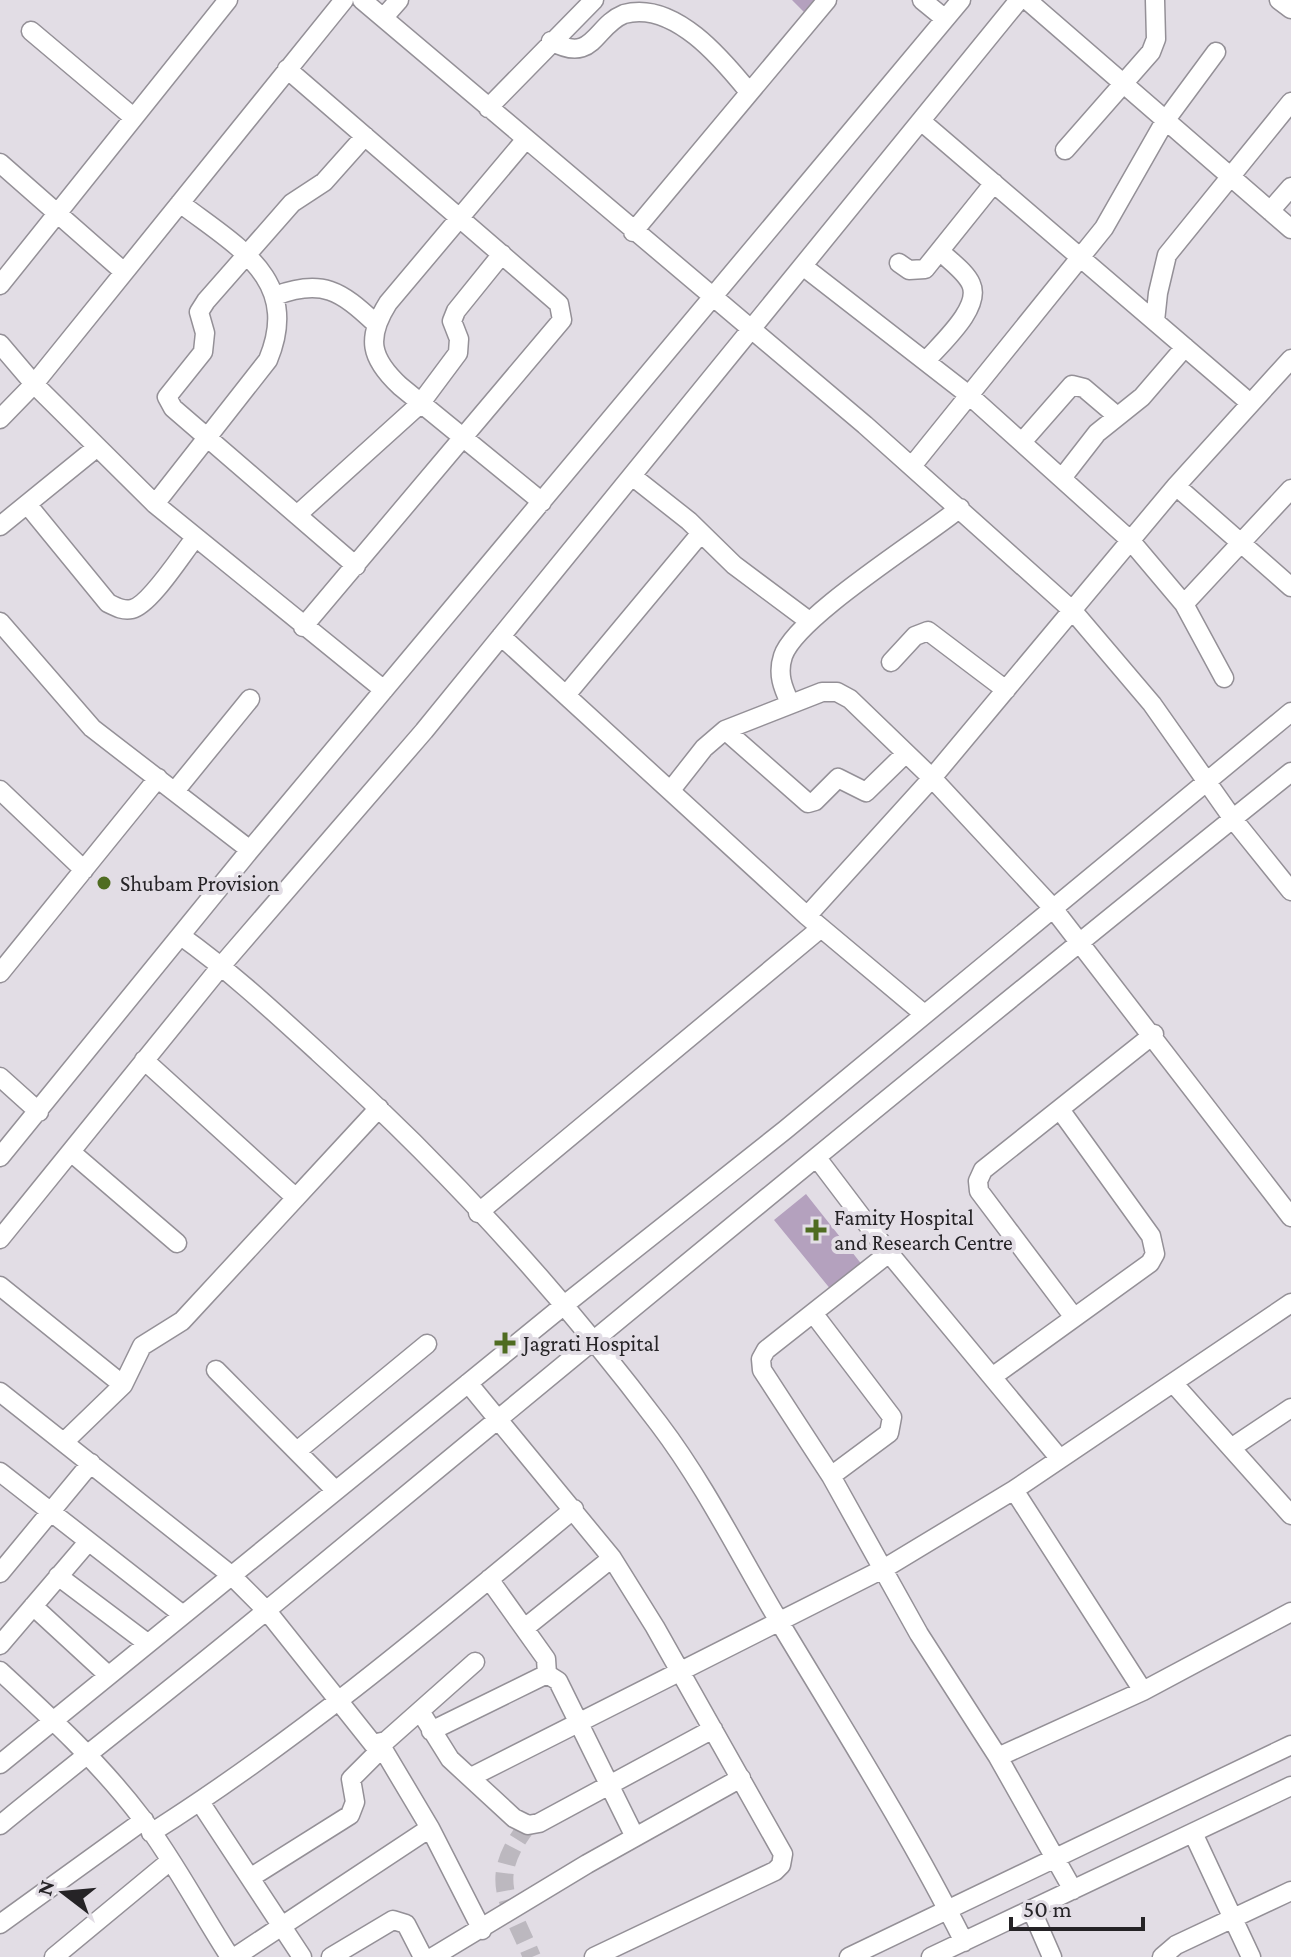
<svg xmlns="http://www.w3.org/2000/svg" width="1291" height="1957" viewBox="0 0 1291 1957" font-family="'Crimson Pro',serif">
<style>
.building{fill:#b4a1be}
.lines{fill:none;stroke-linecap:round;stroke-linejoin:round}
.minor-tunnel{stroke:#bcb8bf;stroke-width:18;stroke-dasharray:18 9;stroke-linecap:butt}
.minor-casing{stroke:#949097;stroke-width:21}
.minor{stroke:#fff;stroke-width:18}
.poi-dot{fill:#4f6c21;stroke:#e2dde5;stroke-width:3}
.labels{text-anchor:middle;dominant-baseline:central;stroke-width:8;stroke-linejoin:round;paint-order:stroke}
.poi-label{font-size:22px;fill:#252326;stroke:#e2dde5;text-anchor:start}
</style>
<rect width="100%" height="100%" fill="#e2dde5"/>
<path class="building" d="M792 0H816L804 12Z
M806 1194 863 1266 832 1291 774 1220Z"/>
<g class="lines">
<path class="minor-tunnel" d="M528 1825C486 1879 508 1900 532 1957"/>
<defs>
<path id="minor" d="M362 0 865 425 1073 611 1152 704 1233 819 1291 891
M922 0 944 18
M1027 0 1291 229
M1279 0 1291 9
M384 17 399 0
M31 31 133 117
M551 41C594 65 594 26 624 14 674 0 723 60 749 92
M287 69 559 304 562 320 303 627
M488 108 594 0
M921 121 1250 403
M526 139 388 303C366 338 370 358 400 386L542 502
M1065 150 1151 52 1156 39 1155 0
M0 163 124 272
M1270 211 1291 187
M633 232 827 0
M899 263 909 270 925 269 994 183
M804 267 970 396 1130 540 1184 604 1224 678
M0 285 228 0
M275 296C322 278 341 291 375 323
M1155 321 1158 293 1167 255 1291 102
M0 344 34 384 344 0
M926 361C940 344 982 308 971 284 966 272 950 261 941 252
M0 419 34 384 155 504 384 690
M1022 442 1072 385 1084 388 1117 416
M912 466 1104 228 1165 121 1216 52
M632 476 689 521 734 565 809 621
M1062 478 1097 433 1142 397 1185 347
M1176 486 1291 587
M27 504 108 603C116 607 123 611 132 609 150 605 182 554 195 538
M155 504 268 360C302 279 236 246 180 203
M297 515 420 404 458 353 459 339 452 321 456 311 502 254
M0 526 96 448
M356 566 173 408 167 397 203 352 205 333 199 312 206 301 292 203 324 182 365 136
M1184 604 1291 489
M0 622 92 728 250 850
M501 636 807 916 924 1014
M891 662 915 636 928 631 1006 690
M566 695 701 533
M790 703C783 688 777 674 783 656 796 617 922 539 960 508
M725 730 808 803 815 801 838 778 866 792 905 754
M0 790 84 870
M671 790 704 748 725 730 822 692H837L850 699 932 778 1052 907 1291 1217
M175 791 250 699
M807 916 932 778 1176 486 1291 359
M181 936C230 971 274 1012 319 1053 443 1165 558 1290 659 1424 706 1486 740 1556 780 1623 843 1728 909 1832 964 1942
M0 973 158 778
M144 1060 296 1198
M0 1077 39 1112
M71 1152 177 1243
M0 1157 250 850 961 0
M817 1158 889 1253 1060 1459
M478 1213 821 928
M0 1239 222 965 424 731 1019 0
M889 1253 766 1350 761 1359 762 1370 831 1476 919 1634 998 1757 1073 1890
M0 1286 123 1385
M813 1313 892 1417 889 1433 831 1476
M1073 1316 979 1191 978 1181 983 1170 1154 1034
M216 1370 335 1490
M992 1377 1150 1263 1155 1254 1151 1236 1061 1111
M468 1383 612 1558 655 1627 783 1854 781 1865 775 1871 594 1957
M1174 1384 1291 1515
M0 1392 231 1575 267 1611 373 1744 386 1741 475 1662
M64 1442 123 1385 142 1346 182 1321 379 1108
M1231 1448 1291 1408
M297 1451 427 1344
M0 1472 183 1615
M1014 1490 1143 1691
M0 1573 91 1463
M58 1576 147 1643
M33 1606 108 1675
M526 1627 612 1558
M0 1645 88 1542
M0 1671C50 1717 100 1763 141 1817 174 1860 200 1911 230 1957
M547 1674 558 1681 635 1837
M420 1711 450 1759 514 1818 528 1825 539 1823 713 1729
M431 1731 547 1674 546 1659 489 1579
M380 1744 430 1828 482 1930
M998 1757 1143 1691 1291 1612
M0 1764 563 1306 785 1130 1291 712
M471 1777 885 1568 1014 1490 1291 1303
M200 1802 302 1957
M0 1825C88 1753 179 1683 267 1610 607 1329 947 1048 1291 772
M151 1833C301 1738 438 1622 574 1509
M1193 1833 1251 1957
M250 1878 350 1815 355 1802 351 1779 382 1748
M1032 1911 1052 1957
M0 1924 144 1820
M54 1957 170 1861
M235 1957 430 1828
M331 1957 393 1920 406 1924 423 1957
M433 1957 587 1864 741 1778
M849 1957 1291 1745
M931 1957 1291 1786
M1162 1957 1176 1945 1291 1891"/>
</defs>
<use href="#minor" class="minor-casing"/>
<use href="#minor" class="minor"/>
</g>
<g class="poi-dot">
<circle cx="104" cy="883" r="8"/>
<path d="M812 1218h8v8h8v8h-8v8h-8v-8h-8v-8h8z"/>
<path d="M501 1331h8v8h8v8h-8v8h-8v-8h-8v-8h8z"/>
</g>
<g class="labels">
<g class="poi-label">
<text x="120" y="883">Shubam Provision</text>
<text x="834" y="1217">Famity Hospital<tspan x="834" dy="25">and Research Centre</tspan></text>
<text x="523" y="1343">Jagrati Hospital</text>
</g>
</g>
<g transform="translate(64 1893) rotate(286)" stroke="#e2dde5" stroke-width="6" paint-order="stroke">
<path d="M0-6L14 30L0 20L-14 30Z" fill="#252326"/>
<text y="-12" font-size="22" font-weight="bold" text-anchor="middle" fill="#252326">N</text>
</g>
<path d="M1011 1917v12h132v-12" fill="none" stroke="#252326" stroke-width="4"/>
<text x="1023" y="1917" font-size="24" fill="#252326" stroke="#e2dde5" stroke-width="6" paint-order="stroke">50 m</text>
</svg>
